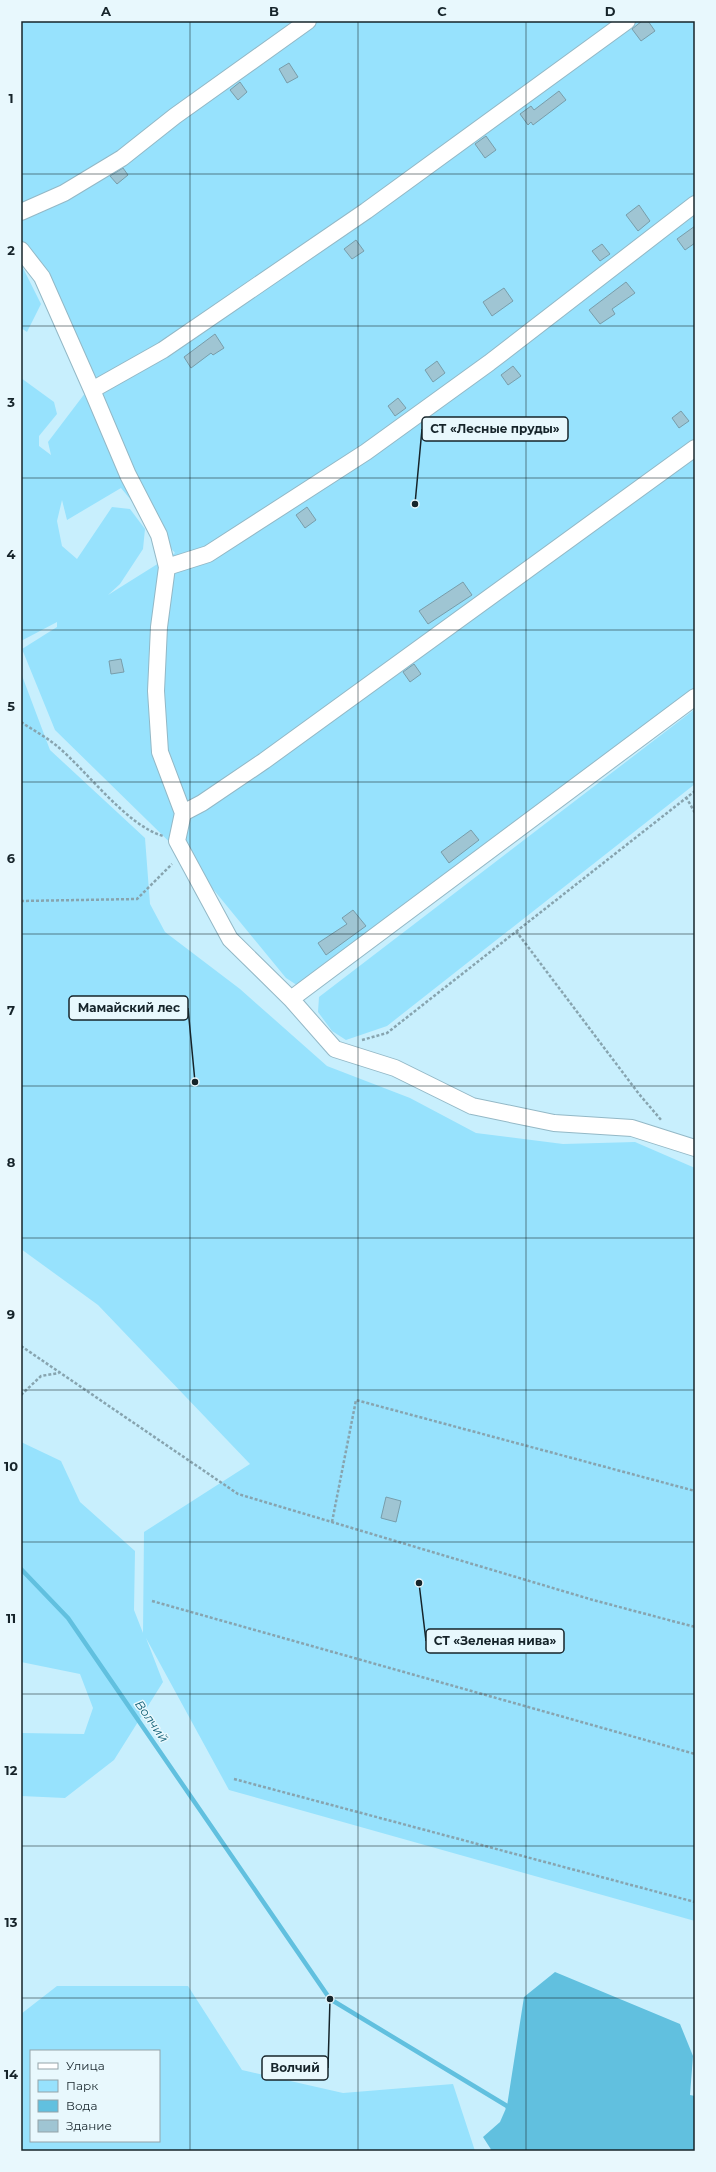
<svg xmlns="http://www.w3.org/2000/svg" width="716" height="2172" viewBox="0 0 716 2172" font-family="Montserrat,sans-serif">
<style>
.green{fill:#97e2fd;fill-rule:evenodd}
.water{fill:#61c0df}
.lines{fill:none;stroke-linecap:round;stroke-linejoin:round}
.stream{stroke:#61c0df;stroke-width:4.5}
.building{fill:#9fc5d3;stroke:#789daa}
.minor-casing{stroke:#93b8c6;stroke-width:18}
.path{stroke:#87a4af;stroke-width:2.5;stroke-dasharray:3 2;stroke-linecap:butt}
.minor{stroke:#fff;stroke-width:16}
.grid{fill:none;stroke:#16242a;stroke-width:1;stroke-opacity:0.55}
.labels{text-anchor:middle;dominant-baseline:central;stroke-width:3;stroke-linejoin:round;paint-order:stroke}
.water-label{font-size:12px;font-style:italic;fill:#146177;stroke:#e8f8fd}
.leader{fill:none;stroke:#16242a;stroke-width:1.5}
.callout-dot{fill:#16242a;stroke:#e8f8fd;stroke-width:1.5}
.callout{fill:#e8f8fd;stroke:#16242a;stroke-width:1.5}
.callout-label{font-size:12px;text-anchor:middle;font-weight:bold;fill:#16242a}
.neatline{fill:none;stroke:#16242a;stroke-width:1.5}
.grid-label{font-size:13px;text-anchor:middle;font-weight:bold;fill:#16242a}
</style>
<rect width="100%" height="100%" fill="#c8effd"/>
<path class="green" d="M21 21H695V694L309 993 286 978 195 867 55 730 22 649 57 627V622L21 641V378L54 402 57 414 39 436V446L51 455 48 442 95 380 21 255ZM121 488 175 553 108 595 120 584 143 549 145 529 130 509 112 507 77 559 62 546 57 521 62 500 67 520Z
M21 264 41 304 27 332 21 328Z
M21 673 50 750 145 838 150 904 165 932 240 989 327 1066 410 1098 476 1133 563 1144 635 1142 695 1168V1921L229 1790 146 1638 163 1682 114 1760 65 1798 21 1796V1733L84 1734 93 1708 80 1674 21 1662V1442L61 1461 80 1502 135 1551 134 1610 143 1633 144 1532 250 1464 98 1305 21 1249Z
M695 709V784L387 1026 346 1040 332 1031 318 1012 319 997Z
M57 1986H188L242 2070 343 2093 453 2084 475 2151H21V2014ZM31 2051H159V2141H31Z"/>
<path class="water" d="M555 1972 680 2024 693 2056 690 2095 695 2096V2151H492L483 2137 500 2122 507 2106 524 1997Z"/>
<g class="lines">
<path class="stream" d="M21 1569 68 1618 330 1999 507 2106 509 2111"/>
</g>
<path class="building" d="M642 21H648L655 31 641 41 632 29Z
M289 63 298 77 287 83 279 69Z
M240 82 247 92 238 100 230 90Z
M559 91 566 100 533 125 531 122 528 125 520 114 531 106 534 110Z
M486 136 496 150 485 158 475 144Z
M123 168 128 175 117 184 110 176Z
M639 205 650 221 638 231 626 215Z
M695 226V243L685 250 677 239Z
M356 240 364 251 352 259 344 249Z
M602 244 610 254 600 261 592 251Z
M626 282 635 293 612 309 615 314 600 324 589 310Z
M504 288 513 301 492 316 483 302Z
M215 334 224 348 213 355 211 353 191 368 184 357Z
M437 361 445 373 433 382 425 370Z
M513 366 521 376 508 385 501 375Z
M398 398 406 408 395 416 388 406Z
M681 411 689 421 679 428 672 418Z
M307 507 316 520 305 528 296 515Z
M463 582 472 595 428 624 419 611Z
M121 659 124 672 111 674 109 661Z
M414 664 421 674 410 682 403 672Z
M471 830 479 840 449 863 441 852Z
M353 910 366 926 326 955 318 943 347 924 342 918Z
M386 1497 401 1501 396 1522 381 1518Z"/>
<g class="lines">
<defs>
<path id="minor" d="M21 212 64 193 122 158 175 116 308 21
M21 250 42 277 92 390 128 475 159 535 167 567 159 627 156 691 160 752 183 813 177 841 230 939 291 999 335 1049 395 1068 472 1106 554 1123 632 1128 695 1148
M92 390 163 350 366 211 627 21
M167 567 208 554 366 452 489 363 695 204
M183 813 202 803 264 761 695 448
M291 999 695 697"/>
</defs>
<use href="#minor" class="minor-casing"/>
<path class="path" d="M21 722C33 730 46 737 57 746 87 771 126 825 163 836
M686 797 695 813
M21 901 137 899 172 864
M516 931 639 1094 662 1121
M362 1040 387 1033 695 791
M21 1346 238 1494 593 1600 695 1627
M21 1395 41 1376 59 1373
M332 1522 356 1400 695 1491
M152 1601 695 1754
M234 1779 695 1902"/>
<use href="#minor" class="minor"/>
</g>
<path class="grid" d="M190 21V2151M358 21V2151M526 21V2151M21 174H695M21 326H695M21 478H695M21 630H695M21 782H695M21 934H695M21 1086H695M21 1238H695M21 1390H695M21 1542H695M21 1694H695M21 1846H695M21 1998H695"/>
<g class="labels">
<g class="water-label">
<text transform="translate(152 1721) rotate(55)">Волчий</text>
</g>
</g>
<path class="leader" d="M415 504L422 429M195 1082L188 1008M419 1583L426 1641M330 1999L328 2068"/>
<g class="callout-dot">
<circle cx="415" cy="504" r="4"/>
<circle cx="195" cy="1082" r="4"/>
<circle cx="419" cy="1583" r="4"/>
<circle cx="330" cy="1999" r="4"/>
</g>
<g class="callout">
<rect x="422" y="417" width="146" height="24" rx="4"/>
<rect x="69" y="996" width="119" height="24" rx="4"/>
<rect x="426" y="1629" width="138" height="24" rx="4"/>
<rect x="262" y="2056" width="66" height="24" rx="4"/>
</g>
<g class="callout-label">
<text x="495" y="433">СТ «Лесные пруды»</text>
<text x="129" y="1012">Мамайский лес</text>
<text x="495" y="1645">СТ «Зеленая нива»</text>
<text x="295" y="2072">Волчий</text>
</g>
<rect width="716" height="2172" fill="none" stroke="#e8f8fd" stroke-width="44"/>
<rect x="30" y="2050" width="130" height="92" fill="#e8f8fd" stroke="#94a3a9"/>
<rect x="38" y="2063" width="20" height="6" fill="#ffffff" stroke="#94a3a9"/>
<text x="66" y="2070" font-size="12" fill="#16242a">Улица</text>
<rect x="38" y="2080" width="20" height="12" fill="#97e2fd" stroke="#94a3a9"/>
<text x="66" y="2090" font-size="12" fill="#16242a">Парк</text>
<rect x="38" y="2100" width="20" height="12" fill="#61c0df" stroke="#94a3a9"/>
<text x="66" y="2110" font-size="12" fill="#16242a">Вода</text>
<rect x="38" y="2120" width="20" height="12" fill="#9fc5d3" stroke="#94a3a9"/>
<text x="66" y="2130" font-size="12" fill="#16242a">Здание</text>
<rect x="22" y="22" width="672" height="2128" class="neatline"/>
<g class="grid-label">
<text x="106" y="16">A</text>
<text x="274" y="16">B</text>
<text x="442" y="16">C</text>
<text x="610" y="16">D</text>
<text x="11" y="103">1</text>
<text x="11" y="255">2</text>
<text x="11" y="407">3</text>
<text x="11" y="559">4</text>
<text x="11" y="711">5</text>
<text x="11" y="863">6</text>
<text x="11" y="1015">7</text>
<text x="11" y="1167">8</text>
<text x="11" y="1319">9</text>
<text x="11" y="1471">10</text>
<text x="11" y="1623">11</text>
<text x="11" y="1775">12</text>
<text x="11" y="1927">13</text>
<text x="11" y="2079">14</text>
</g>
</svg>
